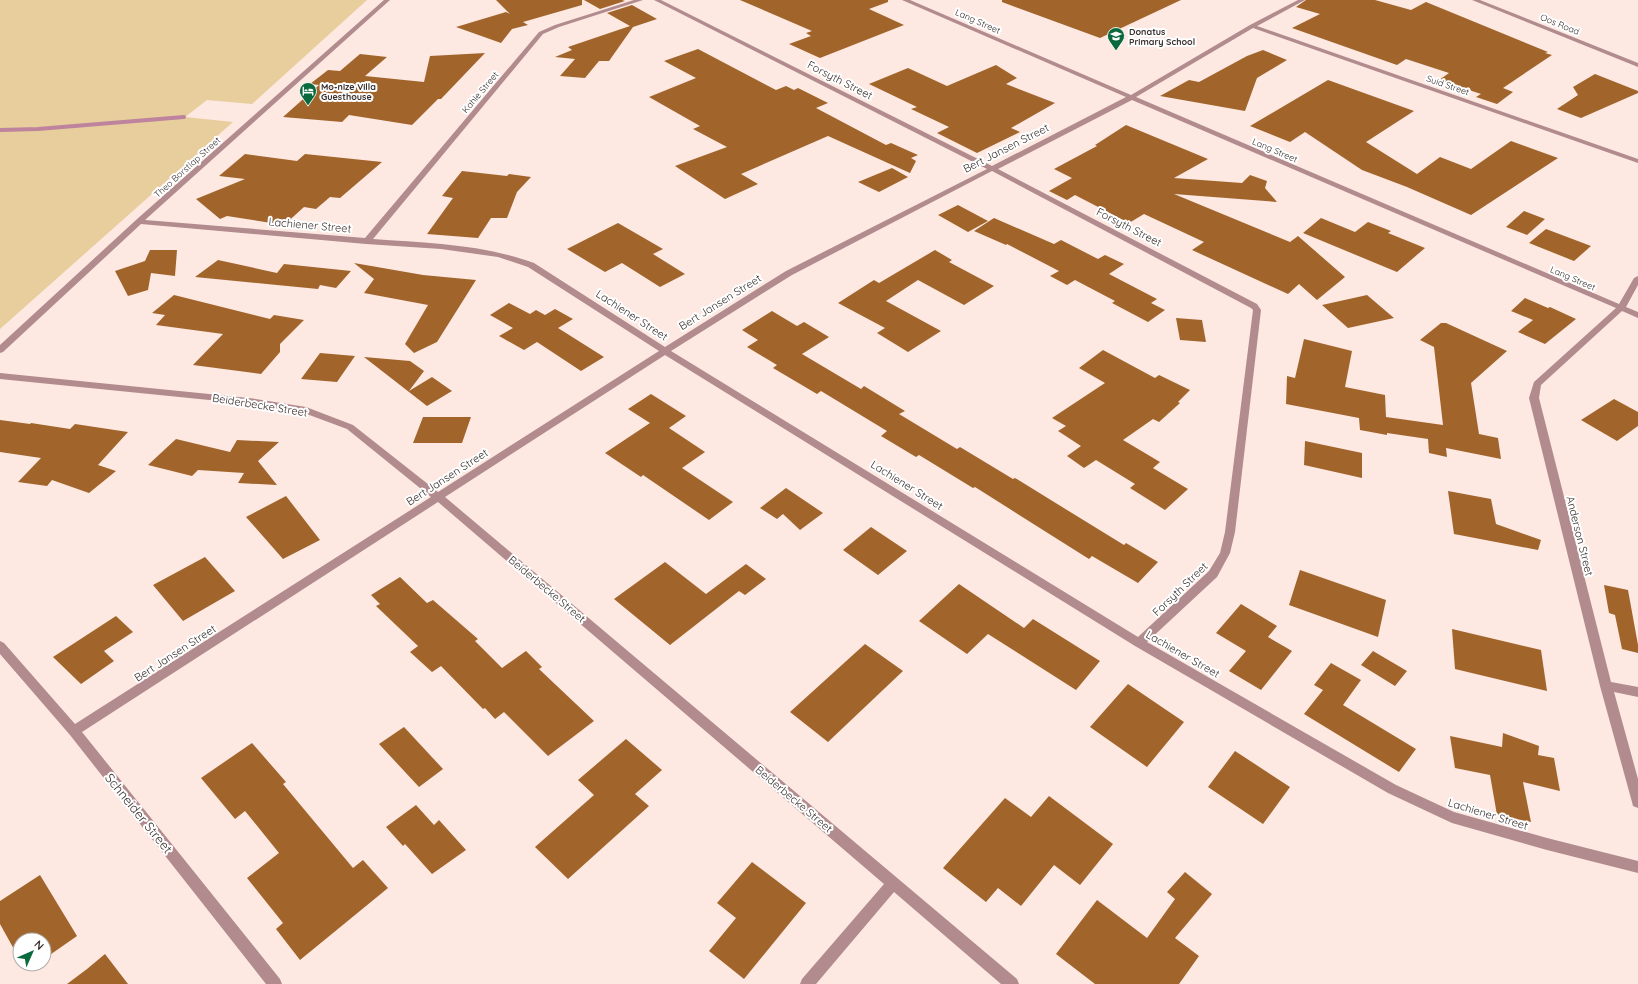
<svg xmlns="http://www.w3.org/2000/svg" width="1638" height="984" viewBox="0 0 1638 984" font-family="Quicksand,sans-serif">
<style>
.green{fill:#e7ce9c}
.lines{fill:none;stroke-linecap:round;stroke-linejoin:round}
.stream{stroke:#be839d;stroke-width:4}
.building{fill:#a1652c}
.minor{fill:#b18b8d;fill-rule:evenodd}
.labels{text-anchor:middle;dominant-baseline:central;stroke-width:4;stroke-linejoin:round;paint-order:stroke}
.far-street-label{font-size:9px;fill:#38302e;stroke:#fff}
.far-poi-label{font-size:9px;font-weight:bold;fill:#38302e;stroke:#fff;text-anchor:start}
.street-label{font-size:11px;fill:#38302e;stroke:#fff}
.near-street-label{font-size:13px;fill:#38302e;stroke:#fff}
</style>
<rect width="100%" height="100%" fill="#fde8e2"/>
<path class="green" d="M0 0H367L252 104 207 100 185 117 233 122 0 329Z"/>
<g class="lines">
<path class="stream" d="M0 130 38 129 184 117"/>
</g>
<path class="building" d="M496 0H582V5L523 22 528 25 512 29 501 43 456 27 506 12 510 14Z
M584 0H622L625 1 600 9Z
M740 0H888V2L869 9 904 25 820 58 789 44 811 36 806 33 812 31Z
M1002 0H1181L1100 38 1002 2Z
M1306 0H1375L1411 10 1426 2 1548 52 1545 53 1552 55 1503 88 1513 92 1497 104 1476 97 1481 94 1439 80 1449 73 1406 59 1397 65 1292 28 1320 14 1296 7Z
M632 5 657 19 633 27 609 61H599L585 78 560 76 575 59 555 57 572 50 568 47 630 26 607 13Z
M698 49 776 90 786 86 794 90 798 88 828 103 816 108 886 145 891 143 918 155 911 158 916 161 910 173 828 136 741 174 758 184 725 199 675 166 727 147 693 129 700 126 649 97 696 78 664 61Z
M1263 50 1287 60 1257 78 1245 111 1160 96 1189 80 1199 82 1247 56Z
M485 53 441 99H438L412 125 349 115 342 122 283 117 319 85 310 84 328 70 340 71 360 54 387 57 365 76 424 82 430 56Z
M996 65 1017 78 1006 84 1055 103 1011 128 1020 132 977 153 937 133 949 127 911 109 917 107 869 84 908 68 947 86Z
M1595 74 1638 91V93L1581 118 1557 109 1578 95 1573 87Z
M1328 80 1414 111 1366 142 1417 174 1440 157 1471 169 1511 141 1558 158 1471 215 1407 187 1362 170 1305 132 1290 142 1250 126Z
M1126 125 1208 159 1174 178 1242 183 1250 175 1267 181 1265 188 1277 202 1174 194 1290 242 1298 236 1345 277 1317 300 1299 284 1288 294 1192 250 1204 242 1144 214 1129 223 1075 195 1067 200 1049 191 1072 178 1054 169 1097 146 1095 145Z
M245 154 297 161 305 154 382 162 340 198 330 197 316 209 304 207 284 225 227 216 220 219 196 199 245 179 219 176Z
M892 168 908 177 879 192 858 182Z
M462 171 507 176 509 174 531 177 517 192 507 218H491L478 238 427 234 453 198 442 196Z
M958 205 988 221 968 232 938 215Z
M1524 211 1545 219 1527 235 1506 227Z
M994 218 1054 244 1061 240 1098 259 1105 255 1124 264 1109 274 1157 299 1151 303 1165 310 1148 322 1112 303 1115 301 1075 280 1067 285 1050 276 1059 271 1007 244 1006 245 974 231Z
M1321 218 1355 232 1368 222 1391 231 1388 233 1425 248 1397 272 1303 233Z
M618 223 663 249 653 254 685 274 660 287 622 263 605 272 567 249Z
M1546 229 1591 246 1574 261 1529 243Z
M150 250H177L175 276 151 273 148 290 128 296 115 271 145 261Z
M935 250 952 260 949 262 994 286 964 305 918 280 886 301 941 331 908 352 877 333 885 328 838 303 874 280 879 283Z
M218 260 277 273 284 264 351 271 336 288 320 285 318 289 195 277Z
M354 263 423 275 476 280 437 342 414 353 405 344 428 305 364 293 374 279Z
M174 295 270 319 274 315 304 320 280 344V352L261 374 193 365 223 334 156 325 165 315 152 313Z
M1367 295 1394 318 1348 328 1322 305Z
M1525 298 1548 308 1550 307 1576 319 1545 344 1518 332 1533 320 1511 311Z
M509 303 530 314 536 310 545 315 555 309 573 319 558 328 604 357 581 371 537 342 524 350 499 336 513 328 490 315Z
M772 311 797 326 804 322 829 337 802 354 861 389 864 386 905 411 899 414 957 449 960 447 1013 479 1015 478 1124 545 1126 543 1158 562 1138 583 1092 556 1089 559 975 487 973 488 919 455 916 457 881 436 887 431 821 391 817 394 773 368 777 365 747 347 758 340 742 330Z
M1176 318 1202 320 1206 342 1180 340Z
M1441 323H1446L1507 351 1471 383 1479 434 1498 438 1501 459 1446 448 1447 457 1429 453 1428 439 1387 433V435L1360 430 1359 418 1286 404 1287 376 1295 378 1304 339 1352 351 1345 387 1385 395 1386 417 1443 425 1434 347 1420 340Z
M1103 350 1155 378 1159 375 1190 390 1178 402 1180 403 1159 422 1153 419 1123 440 1160 462 1153 468 1188 489 1165 510 1130 488 1135 484 1096 460 1084 468 1067 456 1081 446 1058 431 1066 426 1052 418 1105 383 1079 368Z
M320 353 355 356 337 382 301 379Z
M364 357 410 361 424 371 409 391 432 377 452 391 427 406Z
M651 394 686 416 669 428 705 452 682 468 733 502 709 520 643 475 641 477 605 453 650 423 628 409Z
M1614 399 1638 412V426L1617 441 1581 420Z
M423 417H471L462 443H413Z
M0 420 30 424 31 423 70 429 75 424 128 432 98 465 116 471 89 493 52 480 47 486 18 482 41 458 0 452Z
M176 439 230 452 237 440 279 442 258 461 277 485 238 483 244 473 198 470 192 476 148 465Z
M1305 441 1362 453V478L1304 465Z
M786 488 823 513 800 530 783 514 777 519 760 508Z
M1448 491 1491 499 1496 524 1541 540 1538 550 1454 534Z
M286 496 320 540 283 559 246 517Z
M871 527 907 551 878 575 843 550Z
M205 557 235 591 183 621 153 585Z
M665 562 706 594 746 564 766 579 745 595 739 591 670 645 614 599Z
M1300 570 1386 600 1378 637 1289 605Z
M400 577 427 603 433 600 478 639 475 641 502 668 526 651 542 667 539 669 594 721 548 756 504 712 495 719 485 708 483 709 441 666 432 672 410 652 418 646 376 606 380 604 371 595Z
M959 584 1024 628 1033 619 1100 661 1076 690 988 634 967 654 919 621Z
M1604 585 1628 590 1638 645V653L1622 649 1615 615 1609 613Z
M1241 604 1277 626 1268 637 1292 651 1261 690 1229 671 1246 651 1216 633Z
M116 616 133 632 104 651 114 661 81 684 53 657Z
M1452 629 1541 650 1547 691 1455 669Z
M865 644 903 671 828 742 790 712Z
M1373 651 1407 671 1395 686 1361 665Z
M1331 663 1361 680 1343 705 1416 749 1399 772 1304 714 1323 690 1314 685Z
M1128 684 1184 722 1147 767 1090 727Z
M404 727 443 769 419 787 379 744Z
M1503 733 1539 746 1538 755 1554 758 1560 791 1523 782 1531 822 1497 815 1490 775 1455 768 1450 736 1502 747Z
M626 739 662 770 635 794 649 806 568 879 535 847 594 795 578 780Z
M252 743 286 782 283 784 353 868 363 860 388 888 300 960 276 929 283 923 247 878 279 853 245 811 235 819 201 778Z
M1235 751 1290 787 1263 824 1208 787Z
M1049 796 1113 844 1080 885 1054 865 1021 906 998 888 986 902 943 868 1005 798 1031 817Z
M416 805 434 825 439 820 466 850 432 874 405 844 403 846 386 827Z
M752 862 806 903 744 979 709 951 736 918 717 903Z
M1185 872 1212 894 1175 938 1199 956 1179 984H1095L1056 954 1097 900 1147 938 1175 899 1167 892Z
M40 875 77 936 44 959V940H20V960L0 924V901Z
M105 954 128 984H67L87 969Z"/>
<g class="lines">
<path class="minor" d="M384 0H390L145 220 365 238 539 32 555 25 634 0H643L559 27 543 34 373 239C426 243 483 244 534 263L665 347 786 271 987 169 654 0H661L992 166 1126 97 902 0H910L1131 95 1250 25 1298 0H1305L1257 26 1638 159V163L1253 28 1136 97 1619 304 1634 278 1638 276V285L1626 307 1638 312V318L1622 311 1541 385 1539 398 1611 682 1638 687V697L1614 692 1638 779V808L1633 806 1632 802 1600 686 1529 398 1534 382 1616 308 1132 100 998 169 1257 304 1261 310 1235 532 1230 553 1217 577 1147 642 1396 785 1454 812 1547 838 1638 861V873L1547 850 1452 823 1388 793 1135 646 665 355 445 497 1017 979 1019 984H1001L894 892 816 984H800L802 979 884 884 438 502 82 732 280 979 282 984H266L70 735 0 654V641L4 643 75 724 431 497 347 429 304 413 249 404 0 379V373L249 398 306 407 353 425 438 492 659 351 528 267 498 257 441 249 366 244 141 224 3 352 0 353V345L136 220ZM992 171 1251 308 1253 310 1225 532 1220 553 1209 571 1138 637 671 351 792 275Z
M1472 0H1480L1638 63V67Z"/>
</g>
<defs>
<symbol id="school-pin" viewBox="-11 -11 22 30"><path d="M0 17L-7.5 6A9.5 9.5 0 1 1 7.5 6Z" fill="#0a693d" stroke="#fff"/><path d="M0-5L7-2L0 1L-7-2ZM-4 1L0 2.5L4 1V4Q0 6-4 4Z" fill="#fff"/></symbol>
<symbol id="hotel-pin" viewBox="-11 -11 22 30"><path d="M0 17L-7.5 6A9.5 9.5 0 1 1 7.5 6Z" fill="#0a693d" stroke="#fff"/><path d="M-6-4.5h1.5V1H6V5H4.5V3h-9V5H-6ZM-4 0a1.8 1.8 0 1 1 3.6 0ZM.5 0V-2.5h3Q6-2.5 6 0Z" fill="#fff"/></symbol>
</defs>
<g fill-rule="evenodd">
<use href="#school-pin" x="1106" y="26" width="20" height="27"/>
<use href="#hotel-pin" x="298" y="81" width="20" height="27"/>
</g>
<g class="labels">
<g class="far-street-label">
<text transform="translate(978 21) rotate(24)">Lang Street</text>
<text transform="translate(1560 24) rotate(22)">Oos Road</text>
<text transform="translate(1448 85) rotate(19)">Suid Street</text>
<text transform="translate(480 92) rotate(-50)">Kahle Street</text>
<text transform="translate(1275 150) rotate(23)">Lang Street</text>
<text transform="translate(187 167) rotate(-42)">Theo Borstlap Street</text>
<text transform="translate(1573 278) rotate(23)">Lang Street</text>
</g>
<g class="far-poi-label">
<text x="1129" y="31">Donatus<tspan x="1129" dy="10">Primary School</tspan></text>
<text x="321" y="86">Mo-nize Villa<tspan x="321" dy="10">Guesthouse</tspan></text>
</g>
<g class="street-label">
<text transform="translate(840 80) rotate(27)">Forsyth Street</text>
<text transform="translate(1006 148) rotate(-27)">Bert Jansen Street</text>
<text transform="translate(310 225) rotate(5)">Lachiener Street</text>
<text transform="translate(1129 227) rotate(27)">Forsyth Street</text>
<text transform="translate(720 302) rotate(-32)">Bert Jansen Street</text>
<text transform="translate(632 315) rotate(33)">Lachiener Street</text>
<text transform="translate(260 405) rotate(9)">Beiderbecke Street</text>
<text transform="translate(447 477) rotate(-33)">Bert Jansen Street</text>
<text transform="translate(907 485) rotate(32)">Lachiener Street</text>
<text transform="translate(1580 536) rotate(76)">Anderson Street</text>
<text transform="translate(547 589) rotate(40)">Beiderbecke Street</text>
<text transform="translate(1180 589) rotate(-44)">Forsyth Street</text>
<text transform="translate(175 653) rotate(-33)">Bert Jansen Street</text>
<text transform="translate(1183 654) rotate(30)">Lachiener Street</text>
<text transform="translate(794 799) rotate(40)">Beiderbecke Street</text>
<text transform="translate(1488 814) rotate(17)">Lachiener Street</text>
</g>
<g class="near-street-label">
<text transform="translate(139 813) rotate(51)">Schneider Street</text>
</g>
</g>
<g transform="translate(32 952) rotate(45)"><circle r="19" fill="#ffffff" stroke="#afacab"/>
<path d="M0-3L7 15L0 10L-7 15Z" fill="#0a693d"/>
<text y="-6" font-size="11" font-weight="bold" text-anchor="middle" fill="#38302e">N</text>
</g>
</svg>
